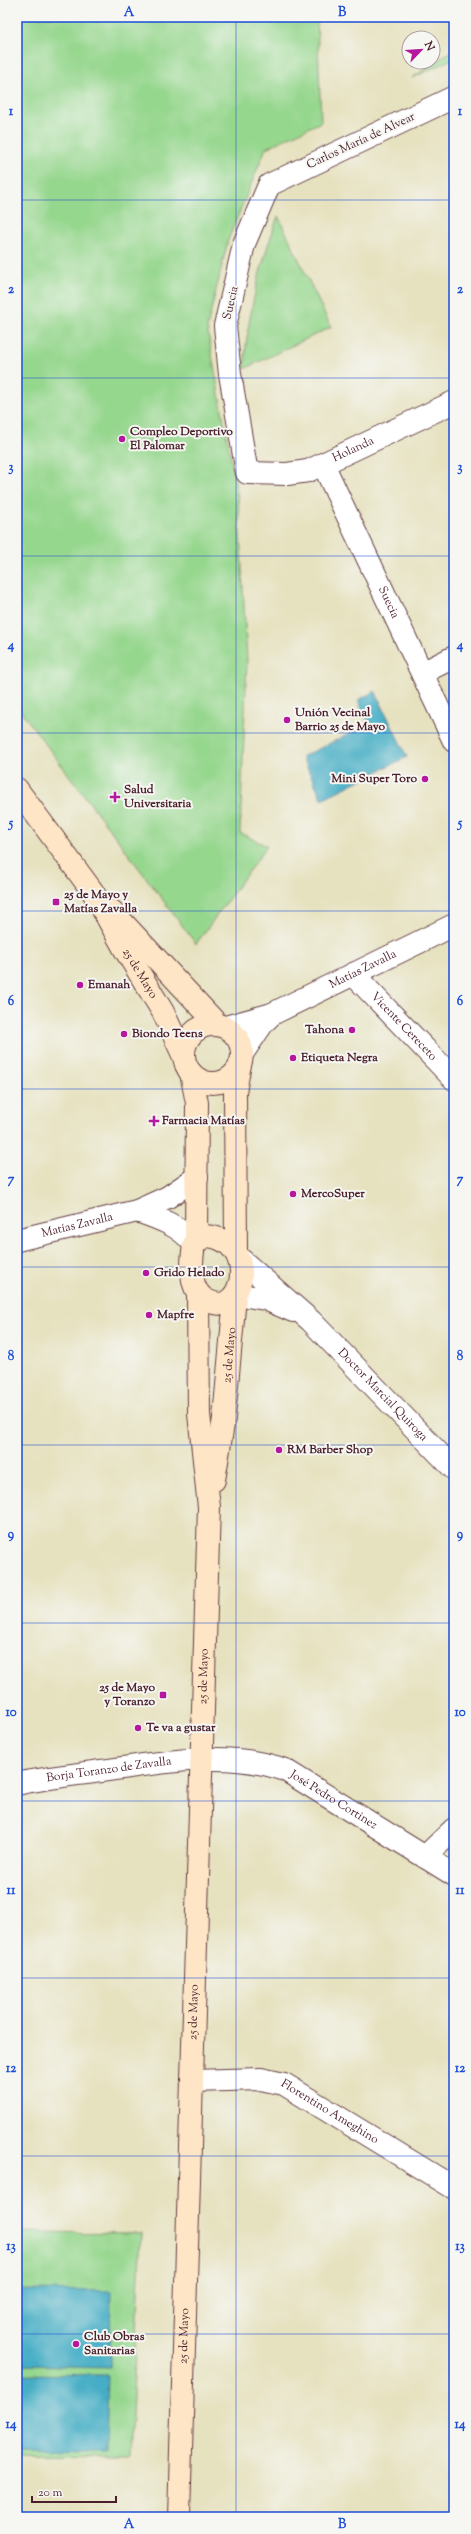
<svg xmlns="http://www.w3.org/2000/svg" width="471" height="2534" viewBox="0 0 471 2534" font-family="'Sorts Mill Goudy',serif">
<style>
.green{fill:#96d78e;stroke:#707b5c}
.water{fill:#45adc5;stroke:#486678}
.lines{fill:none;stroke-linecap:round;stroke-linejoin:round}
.street-casing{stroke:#613c41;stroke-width:24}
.secondary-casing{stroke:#613c41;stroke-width:24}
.street{stroke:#fff;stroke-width:22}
.secondary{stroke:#fde5c5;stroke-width:22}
.grid{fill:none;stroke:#1d4ed8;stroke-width:1;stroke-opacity:0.55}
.poi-dot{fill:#b5179e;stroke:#f6f6f2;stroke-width:1.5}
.labels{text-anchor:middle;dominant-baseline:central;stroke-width:4;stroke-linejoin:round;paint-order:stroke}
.street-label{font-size:12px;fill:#4a1f2b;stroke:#f6f6f2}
.poi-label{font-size:12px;font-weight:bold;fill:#4a1f2b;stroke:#f6f6f2;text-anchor:start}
.neatline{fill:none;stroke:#1d4ed8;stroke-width:1.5}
.grid-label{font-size:13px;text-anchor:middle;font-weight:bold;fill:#1d4ed8}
</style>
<rect width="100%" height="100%" fill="#f6f6f2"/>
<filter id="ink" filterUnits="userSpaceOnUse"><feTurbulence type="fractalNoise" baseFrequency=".025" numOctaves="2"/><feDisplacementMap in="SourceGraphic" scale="8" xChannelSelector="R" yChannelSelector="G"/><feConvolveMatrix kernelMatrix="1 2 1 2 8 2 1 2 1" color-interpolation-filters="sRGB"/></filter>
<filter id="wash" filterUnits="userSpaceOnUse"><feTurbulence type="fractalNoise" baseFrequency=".012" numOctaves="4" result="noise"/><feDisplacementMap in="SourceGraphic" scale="16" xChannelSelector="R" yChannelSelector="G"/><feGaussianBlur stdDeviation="0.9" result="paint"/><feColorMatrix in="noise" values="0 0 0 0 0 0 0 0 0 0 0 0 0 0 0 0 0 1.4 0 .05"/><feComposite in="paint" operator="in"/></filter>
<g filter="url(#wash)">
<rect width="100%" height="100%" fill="#e6e1be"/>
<path class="green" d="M17 17H317L321 122 266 148 228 240 207 328 238 498 247 661 240 833 267 846 196 944 17 706Z
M454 49V58L412 78Z
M278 216 331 327 244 369C247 316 260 266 278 216Z
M17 2232 141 2233 130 2457 17 2456Z"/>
<path class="water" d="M375 691 407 757 322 799 302 757 369 724 358 700Z
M17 2290 111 2291 110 2367 17 2365Z
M17 2374 108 2375 106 2451 17 2450Z"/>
</g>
<g filter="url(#ink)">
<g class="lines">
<defs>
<g id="street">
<path id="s1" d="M454 97 269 185 244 244 225 326 230 374 247 473 287 474 308 471 454 402"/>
<path id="s2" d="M323 464 454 741"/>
<path d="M422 673 454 657"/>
<path id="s3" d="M353 974 454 1079"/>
<path id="s4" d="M225 1027 272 1014 454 925"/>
<path d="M242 1054 263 1023 272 1014"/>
<path d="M137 1211C158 1218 181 1226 194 1244"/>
<path id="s5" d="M17 1240 137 1211 168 1197 197 1177"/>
<path id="s6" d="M238 1257 311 1321 454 1469"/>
<path d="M236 1294 265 1299 293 1311"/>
<path id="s7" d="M17 1784C44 1778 73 1775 101 1771 161 1763 226 1749 285 1770L454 1875"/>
<path d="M425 1857 454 1829"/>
<path id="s8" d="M192 2081 261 2079 284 2084 454 2188"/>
</g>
<g id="secondary">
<path id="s9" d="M17 789 93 892 124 948 163 1012 184 1057"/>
<path d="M112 911 218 1025"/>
<circle cx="213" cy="1054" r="29"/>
<path d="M191 1073 197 1103 196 1240"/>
<path d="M205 1236C248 1237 251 1294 222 1304 188 1302 190 1271 194 1244Z"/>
<path d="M236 1250 235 1092 240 1064"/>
<path id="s10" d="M214 1480 224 1418 235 1297"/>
<path id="s11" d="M179 2517 209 1507 199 1414 198 1295"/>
</g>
</defs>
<use href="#street" class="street-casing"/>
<use href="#secondary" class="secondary-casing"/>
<use href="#street" class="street"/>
<use href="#secondary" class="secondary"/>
</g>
</g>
<path class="grid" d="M236 17V2517M17 200H454M17 378H454M17 556H454M17 733H454M17 911H454M17 1089H454M17 1267H454M17 1445H454M17 1623H454M17 1801H454M17 1978H454M17 2156H454M17 2334H454"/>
<g class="poi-dot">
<circle cx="122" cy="439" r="4"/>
<circle cx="287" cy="720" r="4"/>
<circle cx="425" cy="779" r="4"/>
<path d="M113 791h4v4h4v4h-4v4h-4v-4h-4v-4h4z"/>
<rect x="52" y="898" width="8" height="8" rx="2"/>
<circle cx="80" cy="985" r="4"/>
<circle cx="352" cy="1030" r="4"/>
<circle cx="124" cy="1034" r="4"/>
<circle cx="293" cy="1058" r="4"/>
<path d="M152 1115h4v4h4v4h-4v4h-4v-4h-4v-4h4z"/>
<circle cx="293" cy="1194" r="4"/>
<circle cx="146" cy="1273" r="4"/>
<circle cx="149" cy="1315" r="4"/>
<circle cx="279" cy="1450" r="4"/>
<rect x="159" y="1691" width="8" height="8" rx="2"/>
<circle cx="138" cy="1728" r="4"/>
<circle cx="76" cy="2344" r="4"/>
</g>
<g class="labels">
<g class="street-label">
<text transform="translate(361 141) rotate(-25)">Carlos María de Alvear</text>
<text transform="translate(231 303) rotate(-77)">Suecia</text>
<text stroke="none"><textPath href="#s1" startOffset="613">Holanda</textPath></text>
<text stroke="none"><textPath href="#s2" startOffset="153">Suecia</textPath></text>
<text stroke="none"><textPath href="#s4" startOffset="150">Matías Zavalla</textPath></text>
<text stroke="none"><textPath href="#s9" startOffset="222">25 de Mayo</textPath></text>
<text stroke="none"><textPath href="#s3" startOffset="73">Vicente Cereceto</textPath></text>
<text stroke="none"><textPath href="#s5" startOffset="62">Matías Zavalla</textPath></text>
<text stroke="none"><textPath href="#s10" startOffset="126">25 de Mayo</textPath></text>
<text stroke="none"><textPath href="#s6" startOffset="200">Doctor Marcial Quiroga</textPath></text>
<text stroke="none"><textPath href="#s11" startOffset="841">25 de Mayo</textPath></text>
<text stroke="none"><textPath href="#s7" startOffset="93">Borja Toranzo de Zavalla</textPath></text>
<text stroke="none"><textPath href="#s7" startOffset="328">José Pedro Cortinez</textPath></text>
<text stroke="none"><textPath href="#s11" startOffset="505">25 de Mayo</textPath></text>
<text stroke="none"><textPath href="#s8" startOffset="146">Florentino Ameghino</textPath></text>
<text stroke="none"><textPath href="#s11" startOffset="181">25 de Mayo</textPath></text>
</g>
<g class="poi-label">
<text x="130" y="432">Compleo Deportivo<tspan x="130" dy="14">El Palomar</tspan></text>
<text x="295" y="713">Unión Vecinal<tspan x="295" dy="14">Barrio 25 de Mayo</tspan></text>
<text x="417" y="779" text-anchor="end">Mini Super Toro</text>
<text x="124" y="790">Salud<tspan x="124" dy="14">Universitaria</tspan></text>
<text x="64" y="895">25 de Mayo y<tspan x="64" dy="14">Matías Zavalla</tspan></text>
<text x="88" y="985">Emanah</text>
<text x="344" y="1030" text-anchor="end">Tahona</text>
<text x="132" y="1034">Biondo Teens</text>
<text x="301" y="1058">Etiqueta Negra</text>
<text x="162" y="1121">Farmacia Matías</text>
<text x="301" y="1194">MercoSuper</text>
<text x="154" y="1273">Grido Helado</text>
<text x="157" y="1315">Mapfre</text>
<text x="287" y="1450">RM Barber Shop</text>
<text x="155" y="1688" text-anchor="end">25 de Mayo<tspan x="155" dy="14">y Toranzo</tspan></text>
<text x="146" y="1728">Te va a gustar</text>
<text x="84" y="2337">Club Obras<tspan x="84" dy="14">Sanitarias</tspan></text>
</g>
</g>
<rect width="471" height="2534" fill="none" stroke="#f6f6f2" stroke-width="44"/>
<g transform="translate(421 50) rotate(65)"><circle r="19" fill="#f6f6f2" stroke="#b1a0a2"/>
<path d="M0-3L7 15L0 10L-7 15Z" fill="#b5179e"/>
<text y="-6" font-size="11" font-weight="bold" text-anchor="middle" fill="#4a1f2b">N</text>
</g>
<path d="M32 2496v6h84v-6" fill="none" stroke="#4a1f2b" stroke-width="2"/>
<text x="38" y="2496" font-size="12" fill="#4a1f2b" stroke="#f6f6f2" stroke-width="3" paint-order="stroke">20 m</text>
<rect x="22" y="22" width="427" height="2490" class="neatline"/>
<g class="grid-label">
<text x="129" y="16">A</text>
<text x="342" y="16">B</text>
<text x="11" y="115">1</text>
<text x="460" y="115">1</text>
<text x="11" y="293">2</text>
<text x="460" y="293">2</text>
<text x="11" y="471">3</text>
<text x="460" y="471">3</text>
<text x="11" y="649">4</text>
<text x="460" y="649">4</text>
<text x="11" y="827">5</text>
<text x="460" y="827">5</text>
<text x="11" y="1005">6</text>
<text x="460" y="1005">6</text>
<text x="11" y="1183">7</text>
<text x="460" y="1183">7</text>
<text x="11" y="1360">8</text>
<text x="460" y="1360">8</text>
<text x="11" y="1538">9</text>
<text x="460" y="1538">9</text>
<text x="11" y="1716">10</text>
<text x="460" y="1716">10</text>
<text x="11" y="1894">11</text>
<text x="460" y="1894">11</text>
<text x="11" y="2072">12</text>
<text x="460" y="2072">12</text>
<text x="11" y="2250">13</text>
<text x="460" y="2250">13</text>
<text x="11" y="2428">14</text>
<text x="460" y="2428">14</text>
<text x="129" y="2528">A</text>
<text x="342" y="2528">B</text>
</g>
</svg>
